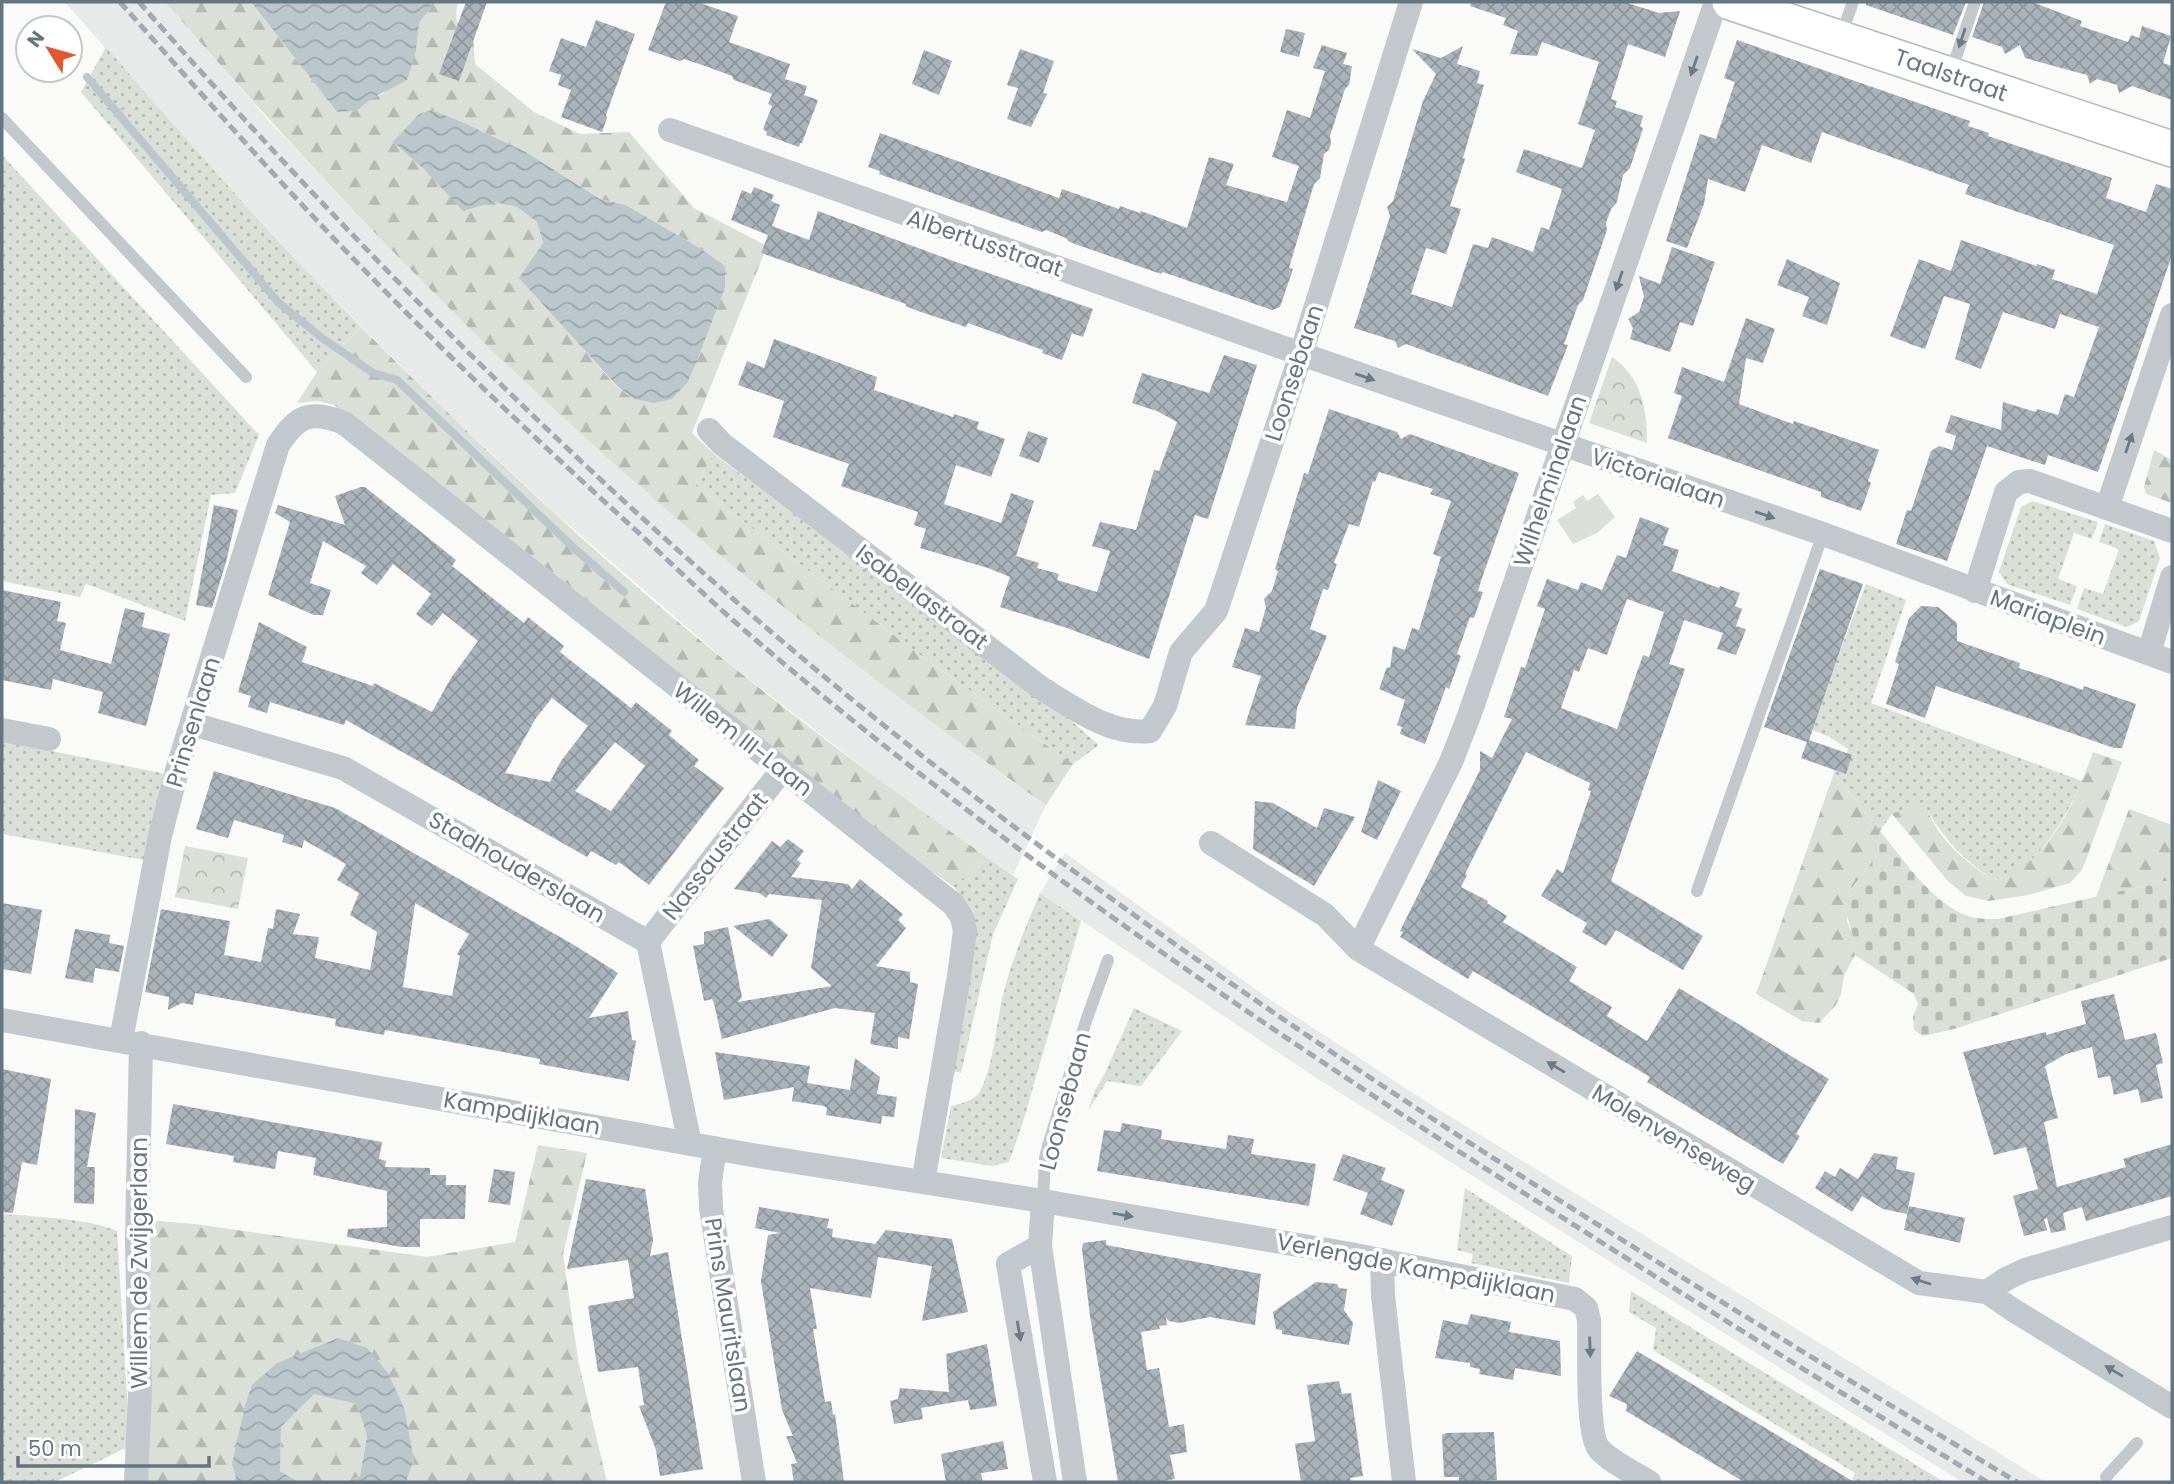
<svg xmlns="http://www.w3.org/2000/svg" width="2174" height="1484" viewBox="0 0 2174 1484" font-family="Poppins,sans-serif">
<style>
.built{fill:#e8e9e9}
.grass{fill:url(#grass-dots)}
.forest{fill:url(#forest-firs);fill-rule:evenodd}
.cemetery{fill:url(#cemetery-stones)}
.park{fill:url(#park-crowns)}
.pitch{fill:#dadfd7}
.water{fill:url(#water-waves)}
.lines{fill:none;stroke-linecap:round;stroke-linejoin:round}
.stream{stroke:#bbc7cb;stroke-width:8}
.building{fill:url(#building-cross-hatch);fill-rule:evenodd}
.secondary-casing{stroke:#b3babf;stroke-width:38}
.service{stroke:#c3c8cc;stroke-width:12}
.minor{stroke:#c3c8cc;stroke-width:24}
.secondary{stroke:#fff;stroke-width:35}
.rail{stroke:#a2aab0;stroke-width:5;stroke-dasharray:10 5;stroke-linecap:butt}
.oneway{fill:#6a7a87}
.labels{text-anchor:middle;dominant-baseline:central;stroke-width:7;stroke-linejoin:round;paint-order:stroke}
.street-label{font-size:23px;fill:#657683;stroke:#fff}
</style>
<defs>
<pattern id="grass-dots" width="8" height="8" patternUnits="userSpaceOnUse" patternTransform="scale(1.75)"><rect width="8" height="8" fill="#dadfd7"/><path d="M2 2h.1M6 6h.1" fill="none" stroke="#b4b9b4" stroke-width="1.8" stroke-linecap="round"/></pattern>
<pattern id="forest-firs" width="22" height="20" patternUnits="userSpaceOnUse" patternTransform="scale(1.75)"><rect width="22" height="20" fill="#dadfd7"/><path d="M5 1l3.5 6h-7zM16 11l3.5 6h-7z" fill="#b4b9b4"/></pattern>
<pattern id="cemetery-stones" width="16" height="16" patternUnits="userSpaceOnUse" patternTransform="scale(1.75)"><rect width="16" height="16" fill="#dadfd7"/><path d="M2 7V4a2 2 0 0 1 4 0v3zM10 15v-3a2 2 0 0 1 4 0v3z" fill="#b4b9b4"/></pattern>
<pattern id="park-crowns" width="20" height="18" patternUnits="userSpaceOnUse" patternTransform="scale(1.75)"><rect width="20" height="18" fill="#dadfd7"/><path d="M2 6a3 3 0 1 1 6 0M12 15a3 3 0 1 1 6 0" fill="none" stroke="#b4b9b4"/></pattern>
<pattern id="water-waves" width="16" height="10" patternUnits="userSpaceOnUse" patternTransform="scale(1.75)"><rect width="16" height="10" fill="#bbc7cb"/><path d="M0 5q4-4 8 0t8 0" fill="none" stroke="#9ca6aa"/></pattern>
<pattern id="building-cross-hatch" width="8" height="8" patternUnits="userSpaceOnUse" patternTransform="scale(1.75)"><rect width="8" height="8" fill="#aab3b9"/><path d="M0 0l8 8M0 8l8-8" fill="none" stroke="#8e969c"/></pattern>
</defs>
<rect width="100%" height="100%" fill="#fafaf8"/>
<path class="built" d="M65 2H165L270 122 356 213 440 299 537 391 981 759 1046 805 1013 875 903 798 733 667 556 514 446 411 318 283 191 146Z
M1065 853 1272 1001 1433 1106 2046 1482H1962L1318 1079 1040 893Z"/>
<path class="grass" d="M106 47C188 143 272 237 361 327L317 372 81 92Z
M2 155 259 435 235 493 211 495 185 621 86 584 80 597 2 581Z
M714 454 1036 696 1069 719 1099 745 1073 764 920 655 695 485Z
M2033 501 2098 522 2092 539 2074 533 2058 579 2077 586 2070 605 2007 584 1999 572 2021 507Z
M2105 524 2154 541 2160 558 2139 621 2127 627 2077 609 2084 588 2103 594 2119 549 2099 542Z
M1866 584 1906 600 1871 703 2082 781C2070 810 2039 865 2008 876 2003 877 1997 878 1992 879 1964 860 1944 839 1927 810L1892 814 1880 831 1834 773V767L1846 757 1848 749 1830 737 1810 729Z
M2 741 166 774 144 860 2 834Z
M988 858 1018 879 993 934 961 1073 953 1071 973 911 953 886Z
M1040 893 1081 921 1023 1122 1009 1162 992 1166 941 1158 951 1106C960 1104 973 1101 979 1093 993 1069 996 1027 1002 999 1011 962 1025 928 1040 893Z
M1134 1008 1182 1031 1141 1086 1107 1081 1088 1111 1095 1090 1105 1073Z
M1465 1188 1572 1256 1569 1283 1471 1263 1473 1254 1457 1250Z
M2 1214C36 1217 87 1218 117 1231L130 1446 55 1482H2Z
M1631 1291 1944 1482H1857L1852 1479 1855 1473 1653 1350 1656 1328 1629 1312Z"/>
<path class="forest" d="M165 2H251L337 112 357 111 368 99 383 94 416 51 419 23 430 9 431 2H458C454 20 456 27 473 35L475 64 534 112 580 134 629 132 694 208 767 246 692 433 714 454 695 485 920 655 1073 764 1046 805C831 653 624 484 438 297 343 202 253 103 165 2ZM431 110 460 121 526 152 600 199 626 205 703 250 725 266V288L697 361 634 399 616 386 520 278 543 243 537 222 517 207 494 202 425 170 394 143 419 114Z
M361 327C480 446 602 562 733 667 816 734 901 797 988 858L953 886 922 865 447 489 334 405 317 401 297 403 317 372Z
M2154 450 2172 460V503L2146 494 2144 487Z
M2093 752 2122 762 2082 870 2070 883 2028 895 1989 901 1966 896 1948 881 1892 814 1925 801C1932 835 1964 861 1992 879 2048 869 2076 799 2093 752Z
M1834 773 1880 831 1878 854 1848 893 1847 921 1852 933 1855 955 1844 976 1841 994 1836 1005 1819 1023 1802 1021 1756 994Z
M2129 809 2172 825V887L2170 880 2096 897Z
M538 1145 587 1153 563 1254 578 1360 607 1482H406L414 1460 338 1338 233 1464 237 1482H141L144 1220 195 1224 427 1257 515 1242Z
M314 1393 357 1404 367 1436 360 1476 347 1482H298L280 1471 281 1427Z"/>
<path class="cemetery" d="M1880 831C1904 860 1937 911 1976 918 1983 919 1991 919 1998 919L2170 880 2172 958 1954 1029 1923 1036 1914 1030 1913 1017 1918 1004 1914 994 1855 955 1852 933 1844 906 1848 893 1878 854Z"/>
<path class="park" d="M1612 357C1642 378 1647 409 1647 443L1589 423Z
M185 846 248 858 238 909 175 897Z"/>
<path class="pitch" d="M1598 494 1615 517 1597 533 1573 544 1557 520 1576 508 1573 502 1583 495 1587 501Z"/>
<path class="water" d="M251 2H431L430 9 419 23 416 51 407 80C390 90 371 96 357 111L337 112Z
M431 110 460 121 526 152 600 199 626 205 703 250 725 266V288L697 361 687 383 672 399 654 403 634 399 617 386 519 278 543 243 537 222 517 207 494 202 463 211 425 170 393 142 419 114Z
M338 1338 367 1348 388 1373 404 1408 414 1460 406 1482H347L360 1476 367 1436 357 1404 314 1394 281 1427 280 1471 298 1482H237L232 1464 245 1406 252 1385 277 1363Z"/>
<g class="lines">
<path class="stream" d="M87 77 279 303 322 338 373 373 397 380 574 548 624 592"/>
</g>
<path class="building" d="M466 2H487L459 81 439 74Z
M666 2H697L738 16 729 42 790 64 785 79 807 86 804 95 818 100 802 143H800L799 147 766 135 767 132 763 129 772 106 768 104 772 94 734 80 732 76 708 67 684 59 680 61 648 50Z
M1471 2H1624L1659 13 1680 11 1665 57 1628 44 1611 99 1617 101 1615 107 1643 116 1640 126 1643 128 1630 168 1623 175 1617 202 1611 209 1606 223 1607 230 1583 300 1578 305 1564 344 1568 345 1548 396 1406 344 1398 348 1395 341 1354 328 1390 216 1387 207 1393 201 1423 101 1436 74 1412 49 1441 58 1463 46 1457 64 1480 71 1477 83 1484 85 1463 158 1465 159 1450 206 1461 209 1446 254 1426 248 1411 294 1452 307 1473 244 1488 248 1492 237 1533 252 1541 227 1549 230 1562 189 1516 172 1524 149 1582 168 1595 130 1578 124 1599 62 1542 42 1537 56 1510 54 1518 31 1503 25 1506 18 1470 6Z
M1866 2H1966L1953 35 1866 5Z
M1984 2H2032L2082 21 2080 26 2128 42 2131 35 2139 38 2142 26 2171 36 2163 63 2172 66V100L2132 86 2119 93 2117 85 2097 79 2090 84 2087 75 2025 58 2020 45 2005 54 2002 47 1972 37Z
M596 20 635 34 606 115 607 118 602 132 561 117 571 90 558 85 561 75 549 71 561 38 586 47Z
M1286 29 1305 33 1299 57 1280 52Z
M1737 40 1970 121 1968 126 1989 133 1988 136 2112 178 2106 198 2146 212 2156 184 2172 189V255L2098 472 2048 455 2045 465 1987 446 1947 561 1896 544 1907 510 1911 511 1931 451 1939 446 1952 450 1956 436 1945 432 1951 415 2001 430 2003 402 2036 412 2037 409 2058 415 2065 394 2074 397 2099 327 2060 314 2055 329 2003 312 1981 369 1955 359 1970 304 1944 296 1925 349 1913 345 1890 336 1919 259 1951 271 1961 240 2036 266 2037 264 2055 270 2052 279 2097 294 2114 245 1965 194 1969 185 1822 132 1811 163 1762 145 1745 192 1708 179 1704 204 1687 248 1666 241 1700 134 1716 139 1735 82 1724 78Z
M1322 45 1347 53 1343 64 1352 66 1349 85 1345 89 1330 136 1331 143 1329 150 1324 154 1320 178 1314 184 1289 268 1293 269 1280 307 1272 310 1163 272 1161 274 1075 244 1068 241 1066 238 1046 230 1042 232 879 174 880 171 868 167 880 133 1059 198 1062 189 1119 209 1120 206 1140 213 1141 211 1187 228 1209 157 1234 164 1226 185 1287 202 1299 166 1272 157 1287 110 1310 118 1325 71 1313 68Z
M1020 49 1054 61 1043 93 1047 94 1031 127 1007 119 1018 88 1007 85Z
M924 50 952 61 939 95 912 84Z
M754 187 774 195 771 201 780 205 772 226 809 240 818 211 956 262 1093 309 1083 337 1072 333 1062 360 1042 353 1043 350 968 323 966 327 915 310 906 306V304L761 253 768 235 731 220 742 190 751 194Z
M1672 247 1715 262 1693 326 1680 322 1670 352 1630 339 1633 328 1628 319 1639 312 1644 297 1639 276 1660 284Z
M1787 259 1840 283 1827 325 1802 316 1809 297 1777 285Z
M1746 318 1775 329 1763 363 1746 358 1739 404 1793 424 1794 421 1879 450 1868 481 1871 483 1861 511 1821 497V492L1668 438 1682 396 1674 393 1682 367 1724 382Z
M774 339 877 377 874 390 953 417 954 414 979 422 977 429 1005 439 991 477 956 465 944 504 1001 523 1011 493 1034 501 1016 556 1039 563 1037 568 1059 574 1057 580 1097 592 1110 551 1092 546 1100 522 1136 530 1154 470 1159 471 1177 422 1157 411 1132 403 1142 373 1209 393 1224 355 1257 365 1208 519 1195 515 1149 659 1067 628 1000 607 1010 577 988 568 920 548 926 529 914 525 918 512 841 486 849 464 773 437 784 401 738 385 747 361 764 368Z
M1329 409 1397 432 1401 439 1410 434 1519 473 1481 581 1478 591 1483 592 1474 618 1470 617 1457 654 1461 656 1449 689 1446 687 1425 744 1400 734 1402 727 1397 725 1405 700 1379 689 1387 667 1390 668 1393 646 1405 650 1412 628 1419 630 1441 557 1433 554 1451 501 1430 494 1433 489 1379 472 1375 482 1373 481 1359 527 1349 524 1334 563 1337 564 1328 590 1323 589 1310 629 1327 636 1297 708 1295 729 1245 725 1261 676 1232 667 1245 628 1259 632 1266 608 1264 599 1272 591 1278 571 1275 569 1304 473 1308 474Z
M1028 431 1048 438 1039 463 1019 456Z
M361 487H365L456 560 452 566 524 623 528 617 564 646 560 652 631 708 636 702 672 731 669 735 699 760 694 766 724 788 649 885 619 862 616 865 591 851 587 857 346 720 344 725 270 702 267 713 248 707 251 696 238 692 259 622 307 647 302 662 373 686 374 683 432 712 451 678 478 641 443 613 432 626 416 614 431 594 393 564 377 585 361 573 366 566 323 541 310 583 331 590 323 615H314L268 595 290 522 275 513 278 505 345 525 335 496ZM552 698 588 726 561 761 550 782 505 773 536 718ZM615 742 645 766 611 811 575 791Z
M214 505 238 510 226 562 212 608 196 605Z
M1640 517 1669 528 1663 545 1679 550 1672 571 1719 588 1720 586 1740 593 1735 606 1742 609 1736 626 1746 629 1736 655 1717 649 1723 633 1684 620 1669 664 1685 669 1611 881 1703 936 1683 970 1616 930 1606 946 1582 932 1587 923 1541 896 1557 869 1563 873 1591 791 1588 790 1590 783 1526 752 1465 874 1467 875 1461 887 1488 901 1487 903 1507 916 1503 922 1577 967 1569 981 1612 1007 1607 1016 1647 1041 1679 988 1829 1079 1796 1134 1800 1136 1783 1164 1647 1082 1650 1077 1473 971 1468 979 1400 937 1403 932 1400 931 1480 770V751L1492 758 1512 719 1504 717 1521 667 1525 668 1545 609 1537 606 1547 579 1578 590 1581 582 1602 590 1617 555 1626 558ZM1627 599 1664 612 1649 657 1643 655 1617 729 1561 708 1574 670 1579 672 1588 648 1607 655Z
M1820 569 1863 584 1809 740 1852 755 1846 774 1801 758 1807 742 1764 727Z
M2 590 61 602 57 621 66 623 60 650 111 664 125 608 145 613 142 627 170 634 146 726 98 713 103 692 53 679 51 690 2 680Z
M1921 606 1938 607 1957 623V641L2020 663 2019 668 2044 676 2083 690 2084 686 2136 704 2122 748H2114L1936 686 1925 718 1886 704 1899 664 1895 662 1906 628 1909 618Z
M214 771 335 808 574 945 618 973 589 1018 628 1011 632 1040 636 1041 629 1081 539 1064 540 1059 451 1042 385 1030 384 1035 335 1026 336 1019 195 993 193 1005 182 1003 168 1010 169 997 145 992 161 909 230 921 224 955 261 962 268 928 273 929 276 909 300 914 293 934 319 937 315 958 370 970 377 932 350 915 359 893 337 880 346 864 304 840 302 848 282 842 284 835 234 820 228 838 196 829ZM415 903 469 934 457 954 460 956 452 996 403 987Z
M1378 780 1401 791 1377 840 1361 832Z
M1255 801 1273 803 1317 828 1324 808 1355 817 1314 886 1253 849Z
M788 839 804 851 797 860 801 863 791 877 848 884 852 889 860 879 903 914 898 920 906 928 876 966 910 972V982L918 984 909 1039 898 1037V1049L870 1044 875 1013 835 1008 722 1039 714 1003 712 999 704 1001 693 946 704 944V932L728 927 742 997 738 1002 832 986 811 968 822 900 769 894 766 898 759 893 734 889 772 841 780 847Z
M2 903 42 910 31 974 2 969Z
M769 919 788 935 772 957 733 926Z
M75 929 110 935 109 943 124 946 119 972 95 968 93 983 65 978Z
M2114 994 2125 1040 2156 1033 2163 1063 2156 1065 2163 1098 2141 1103 2138 1089 2114 1095 2110 1076 2098 1078 2092 1047 2066 1054 2045 1066 2058 1118 2044 1122 2057 1187 2126 1167 2123 1159 2172 1144V1196L2086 1221 2082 1207 2063 1213 2066 1230 2051 1233 2047 1218 2044 1219 2047 1230 2024 1236 2013 1196 2038 1189 2026 1147 1994 1155 1963 1052 2046 1032V1035L2086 1024 2081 1001Z
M715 1052 810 1066 807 1083 850 1090 855 1058 880 1077 877 1094 897 1097 894 1117 882 1116 881 1124 826 1115 827 1108 824 1106 792 1101 794 1087 724 1100Z
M2 1069 51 1079 37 1165 22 1162 13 1213 2 1212Z
M173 1104 382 1142 379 1159 386 1161 385 1167 430 1168V1175H446V1185H466L465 1219H420V1247H401L347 1237 348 1229 387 1227V1191L313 1175 316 1158 278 1151 275 1169 233 1162 234 1156 166 1144Z
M75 1109 96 1113 87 1167H95L94 1204 74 1203Z
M1122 1123 1162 1130 1161 1139 1226 1149 1228 1135 1254 1139 1251 1154 1316 1164 1309 1206 1097 1171 1104 1130 1120 1132Z
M1874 1153 1898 1157 1896 1169 1915 1173 1907 1214 1883 1209 1862 1196 1852 1212 1815 1188 1825 1171 1835 1177 1840 1168 1858 1179Z
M1343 1154 1386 1168 1381 1180 1405 1190 1392 1226 1360 1214 1368 1193 1333 1180Z
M494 1169 515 1172 510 1205 488 1202Z
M586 1179 645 1189 653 1240 650 1256 668 1252 703 1469 660 1476 656 1450 639 1406 644 1405 638 1367 598 1372 588 1306 634 1298 628 1260 567 1269Z
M1909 1206 1965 1218 1960 1243 1904 1230Z
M759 1207 829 1219 827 1228 833 1229 832 1237 875 1244 886 1230 952 1239 968 1312 922 1321 932 1266 878 1257 871 1298 810 1288 817 1329H813L825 1402 831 1401 833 1415 835 1414 844 1482H794L791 1464 797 1463 786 1436H793L782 1410 761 1281 768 1235 780 1233 755 1228Z
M1106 1240V1245L1261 1274 1255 1325 1210 1317 1179 1323 1169 1321 1166 1318 1167 1325 1159 1326 1160 1329 1141 1332 1147 1370 1159 1368 1169 1427 1184 1424 1187 1452 1170 1455 1175 1479 1158 1482H1118L1090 1316 1082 1249 1083 1243Z
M1316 1282 1337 1284 1339 1288 1347 1289 1344 1310 1353 1323 1349 1345 1282 1334V1330L1276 1329 1273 1312Z
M1471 1314 1511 1322 1509 1332 1560 1341 1561 1376 1515 1368 1513 1380 1479 1374 1480 1369 1470 1367V1363L1435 1358 1443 1320 1467 1325Z
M987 1344 997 1406 970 1410 968 1400 949 1403 921 1408 923 1419 894 1424 890 1401 898 1399 900 1388 949 1392 946 1354Z
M1637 1351 1782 1438 1854 1482H1744L1626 1411 1627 1404 1609 1396Z
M1339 1381 1342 1394 1351 1393 1363 1476 1350 1478 1351 1482H1301L1295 1444 1315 1441 1307 1385Z
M1494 1432 1497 1480 1459 1482V1477H1444L1442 1435 1446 1433Z
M1003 1441 1008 1469 981 1473 983 1482H946L941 1454Z"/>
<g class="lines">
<defs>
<path id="secondary" d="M1730 2 2172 149"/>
</defs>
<use href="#secondary" class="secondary-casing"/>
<path class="service" d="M1840 38 1853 2
M1950 74 1975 2
M2 118 246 377
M1697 891 1823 534
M1043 1201 1045 1158 1048 1146 1086 1021 1108 960
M2106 1477 2137 1443"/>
<path class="minor" d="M670 130 1301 354 1823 534 2172 662
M709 430 722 444 1041 688C1074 708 1111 736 1150 731L1165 706 1181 652 1216 611 1301 354 1411 2
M2107 508 2172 315
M1975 591 2006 492 2019 482 2030 481 2172 531
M2149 653 2172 577
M193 724 343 768 648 942 690 1144
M2 730 49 739
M1211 843 1325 915 1358 949 1919 1283 1987 1292 2006 1279 2025 1270 2172 1227
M648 942 782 770
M1358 949 1451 762 1469 716 1716 2
M2 1020 752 1155 1043 1201 1350 1254 1575 1299 1586 1308 1589 1320C1590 1345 1586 1433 1599 1449 1612 1463 1633 1472 1649 1482
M121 1040 160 836 178 767 278 445C297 416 310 409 344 423L953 904 962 917 965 931 959 976 923 1182
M715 1148 710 1182 711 1208 754 1482
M1043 1201 1040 1246 1075 1482
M1040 1246 1008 1264 1045 1482
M1382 1260 1383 1296 1404 1482
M1987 1292 2013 1310 2172 1407
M136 1482 140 1394 137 1240 141 1043"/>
<use href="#secondary" class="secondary"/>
<path class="rail" d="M120 2C205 98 290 195 380 286 464 372 552 454 641 535 679 571 717 607 757 641 1001 849 1267 1030 1538 1202 1687 1297 1836 1390 1987 1482
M139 2C381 277 642 536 930 762 1273 1031 1646 1257 2017 1482"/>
</g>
<defs><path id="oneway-solid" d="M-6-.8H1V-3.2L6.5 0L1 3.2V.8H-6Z" transform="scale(1.75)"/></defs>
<g class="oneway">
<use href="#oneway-solid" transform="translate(1962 38) rotate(108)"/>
<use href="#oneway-solid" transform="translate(1694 66) rotate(109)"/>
<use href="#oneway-solid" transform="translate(1619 281) rotate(109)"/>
<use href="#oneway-solid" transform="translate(1365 377) rotate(19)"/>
<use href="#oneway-solid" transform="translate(2129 443) rotate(-71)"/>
<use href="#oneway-solid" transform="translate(1765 515) rotate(19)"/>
<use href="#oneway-solid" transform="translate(1556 1067) rotate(-149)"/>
<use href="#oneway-solid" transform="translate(1123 1215) rotate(10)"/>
<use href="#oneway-solid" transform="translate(1921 1281) rotate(-162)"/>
<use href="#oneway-solid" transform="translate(1019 1331) rotate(80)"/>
<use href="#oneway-solid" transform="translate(1590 1347) rotate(88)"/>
<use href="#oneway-solid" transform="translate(2114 1371) rotate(-149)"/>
</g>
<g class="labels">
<g class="street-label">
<text transform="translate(1951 75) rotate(19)">Taalstraat</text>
<text transform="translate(985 243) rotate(19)">Albertusstraat</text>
<text transform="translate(1294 373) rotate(-72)">Loonsebaan</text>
<text transform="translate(1658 478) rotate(19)">Victorialaan</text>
<text transform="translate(1550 481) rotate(-71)">Wilhelminalaan</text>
<text transform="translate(922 597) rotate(37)">Isabellastraat</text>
<text transform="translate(2048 617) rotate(20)">Mariaplein</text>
<text transform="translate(193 722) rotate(-73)">Prinsenlaan</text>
<text transform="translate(743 739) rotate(38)">Willem III-Laan</text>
<text transform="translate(715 856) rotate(-52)">Nassaustraat</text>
<text transform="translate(517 867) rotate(30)">Stadhouderslaan</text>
<text transform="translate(1065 1101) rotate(-75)">Loonsebaan</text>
<text transform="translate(522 1113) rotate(10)">Kampdijklaan</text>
<text transform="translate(1674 1138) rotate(31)">Molenvenseweg</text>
<text transform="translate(139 1263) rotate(-90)">Willem de Zwijgerlaan</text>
<text transform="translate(1416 1268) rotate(11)">Verlengde Kampdijklaan</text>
<text transform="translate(728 1315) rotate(81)">Prins Mauritslaan</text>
</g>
</g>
<rect width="2174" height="1484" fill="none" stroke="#657683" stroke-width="7"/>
<g transform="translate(49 49) rotate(307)"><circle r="33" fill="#ffffff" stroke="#c1c8cd" stroke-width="2"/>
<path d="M0-5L12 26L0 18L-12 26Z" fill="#e4572e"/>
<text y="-10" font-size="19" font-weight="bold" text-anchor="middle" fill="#657683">N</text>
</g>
<path d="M18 1456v10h191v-10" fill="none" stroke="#657683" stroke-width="3.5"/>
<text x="28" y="1456" font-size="21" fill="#657683" stroke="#ffffff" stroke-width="5" paint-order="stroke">50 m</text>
</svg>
